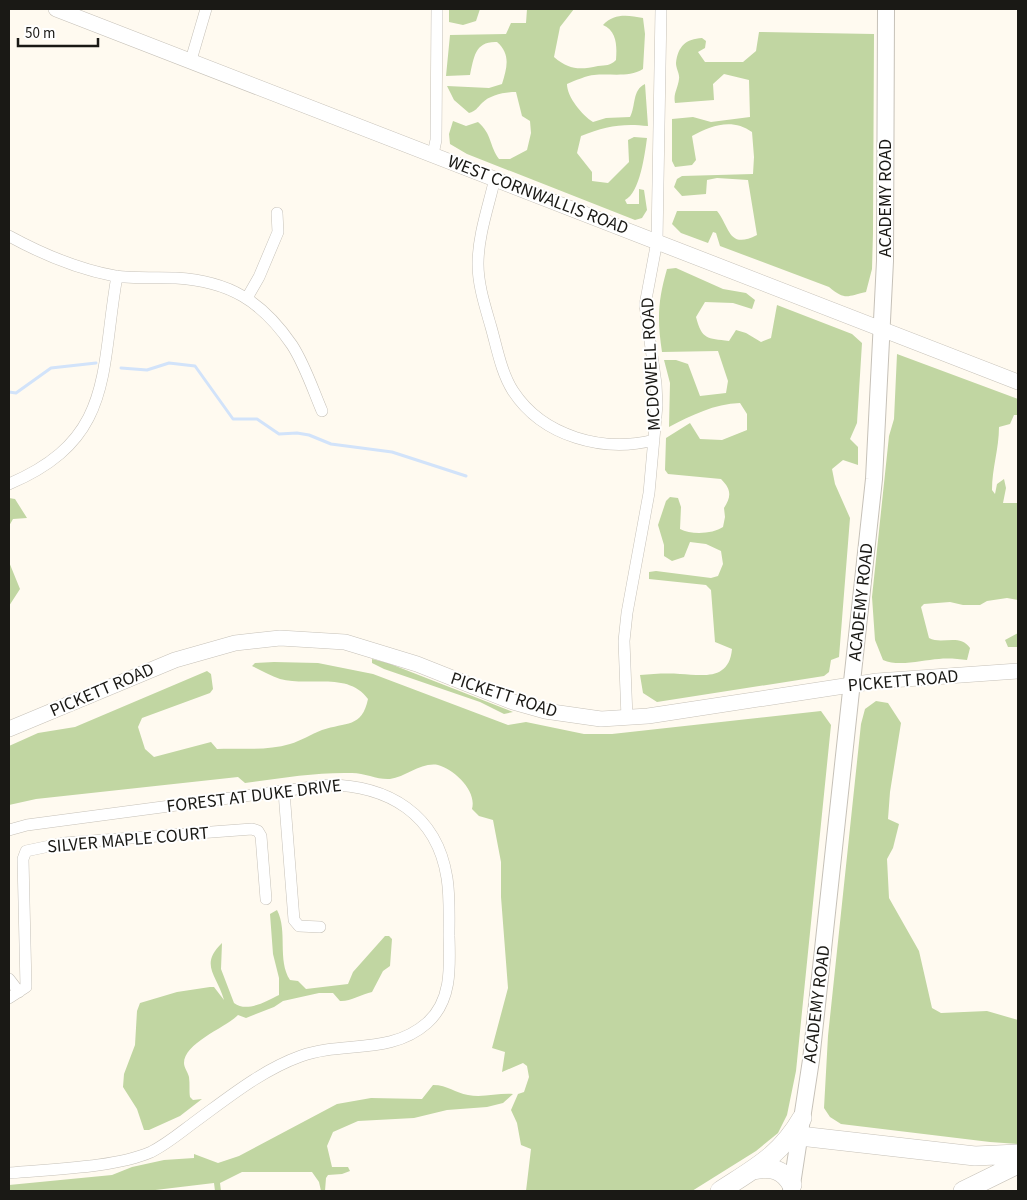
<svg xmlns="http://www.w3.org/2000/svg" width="1027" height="1200" viewBox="0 0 1027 1200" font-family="'Source Sans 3',sans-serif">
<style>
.green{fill:#c1d6a2}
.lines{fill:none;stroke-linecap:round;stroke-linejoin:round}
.stream{stroke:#d2e3fa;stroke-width:3}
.minor-casing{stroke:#c6c1b8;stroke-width:12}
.tertiary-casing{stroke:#c6c1b8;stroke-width:16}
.secondary-casing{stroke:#c6c1b8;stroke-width:18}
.primary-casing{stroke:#c6c1b8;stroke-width:20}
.minor{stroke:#fff;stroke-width:11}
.tertiary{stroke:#fff;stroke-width:15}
.secondary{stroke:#fff;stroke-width:16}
.primary{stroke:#fff;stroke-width:19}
.labels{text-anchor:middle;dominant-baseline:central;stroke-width:4;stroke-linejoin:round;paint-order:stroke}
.street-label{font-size:18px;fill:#1a1915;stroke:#fff}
</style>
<rect width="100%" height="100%" fill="#fffaf0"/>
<path class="green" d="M449 9H480L476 21 463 25 449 22Z
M527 9H574L560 27 554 57C569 70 580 70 598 66 606 65 610 66 616 60 617 46 617 31 603 25 614 13 628 15 643 18L645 34 643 69C628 78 610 73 594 75 588 75 574 81 567 84 567 97 582 115 593 122L606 118 630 117C636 106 632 90 645 84L648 126C623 123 605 126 581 136L577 153 592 172V181L608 183 629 162 628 140 634 137 647 138C645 153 640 193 625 200L627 204H639V189L644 190 647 210 642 218 635 220 467 154 450 144 449 134 453 121 466 126 478 122C492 134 489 145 499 159H510L527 150 531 133 530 121 522 116 516 92C504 92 490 95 482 103 477 108 476 111 469 113L454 100 447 86 489 88 502 84C507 68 511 54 497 42 475 41 474 57 470 75L446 76 450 35 506 34 511 23H526Z
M759 32 874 34 873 233 872 269 866 292C847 296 846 301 829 287L720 246 716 233 713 232 708 243 681 233 672 224 677 211H717C730 227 728 250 757 235L748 180 717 178 707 180 706 194 682 196 674 187 677 179 682 176 753 174 754 157 752 132C733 118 711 125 692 136L696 160 692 165 675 167 672 161V119L693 117 711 122 750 117 749 80 724 74 713 84 714 100 675 103C673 94 678 88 679 79 680 74 676 69 676 63 678 46 686 39 702 38L706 41 705 48 698 52 705 62H743L756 51Z
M676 268 723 289 746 293 755 300 752 309 733 303 705 302 696 317C702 340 707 338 729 341L736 330 746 333 761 342 771 338 777 305 852 334 862 343 857 423 850 439 858 447V465L843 460 832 469 835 484 850 518 839 657 831 660 829 672 824 676 657 702 643 693 640 675C653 674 666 673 680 674 703 675 729 681 732 649L715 642 711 590 706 585 649 579V572L656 571 711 578 718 576 723 564 721 551 706 544 690 542 684 557 672 561 664 556V545L658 525 666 501 670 497 678 498 681 507 680 529C691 535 713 534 723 527L725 517 724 508C731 497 732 490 721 479L668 474 665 470 666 438 690 423 700 439 722 440 747 430V414L740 403C714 404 692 415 669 427L670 383 664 360H676L688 364 700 396 726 393 728 381 718 351 662 352C657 319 658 300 667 269Z
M897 354 1018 399V415H1014L1010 424 999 427C999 449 992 468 992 490L995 494 997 484 1004 479 1006 488 1003 503H1018V600L1007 598 987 601 980 605H963L950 602 924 604 921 607 929 638C942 645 960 633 970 648L967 660C958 659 948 658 939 659 922 660 899 667 883 660L875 640 872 597 889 436 894 419Z
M9 498 15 499 27 518 13 519 9 526Z
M9 562 20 589 9 606Z
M1018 633V647H1008L1005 640Z
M372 659 388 663 513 712 504 714 480 702 384 669 372 663Z
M274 662 318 663 373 674 508 725 526 722 584 734H612L821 711 831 725 796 1071 787 1115 778 1133 756 1151 692 1191H526L531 1149 521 1145 517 1123 511 1110 518 1094 524 1092 529 1077 527 1066 523 1063 502 1072 505 1052 492 1048 508 988 501 897V862L493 820 479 816 472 809C477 791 455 770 438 765 421 762 406 777 390 779 378 780 365 773 352 773 317 772 280 778 245 783L238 777 36 799 9 805V746L38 733 75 727 207 671 211 674 213 689 210 693 142 718 138 727 145 749 154 757 211 742 217 749C241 748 267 751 290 744 301 741 311 734 322 730 346 722 362 728 368 699 348 671 309 687 280 679 271 676 261 670 252 666L255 663Z
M876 701 888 703 901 723 890 792 888 819 899 824 893 848 887 859 889 898 919 951 932 1008 941 1013 987 1011 1018 1020V1144L990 1142 841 1124 830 1117 824 1108 828 1036 861 724 865 709Z
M277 910C288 931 277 960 290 980L298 981 306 989 348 984 353 972 385 936H389L392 939 390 966 383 971 372 992C362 994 349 1002 340 1001L333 993H319L283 1001 274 1007 246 1018 238 1015C225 1028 184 1043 184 1063 184 1068 188 1072 189 1077 190 1084 189 1091 190 1097L193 1100 202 1099 180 1116 149 1130H144L137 1109 123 1087 124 1074 135 1045 137 1011 140 1003 177 992 210 987H214L224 1000C217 975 199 965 222 943L221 969 234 1003C247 1013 267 1001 279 995V978L273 954 270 914Z
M433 1085C448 1085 455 1093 468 1095 482 1098 498 1093 513 1094L503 1103 487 1107 447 1110 414 1118 358 1121 333 1132 327 1146 332 1167H348L350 1171 342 1174 328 1175 326 1178 325 1191H321L319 1182 312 1172H242L220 1183 221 1191H215L214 1183 147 1191H9V1185L112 1175 132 1167 164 1160 194 1158V1154L218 1163 239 1156 337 1104 371 1098 422 1099Z"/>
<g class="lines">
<path class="stream" d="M121 368 147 370 169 363 195 366 233 419H257L279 434 297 433 309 435 331 444 392 452 466 476
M9 392 16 393 51 368 96 363"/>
<defs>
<path id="minor" d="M191 60 206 9
M433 154 436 140 437 9
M495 178C489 205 478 235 478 264 478 285 485 306 491 327 497 348 501 372 513 391 543 437 604 453 654 440
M9 236C42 254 77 269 115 276 135 279 155 277 176 278 229 281 262 301 292 345 305 365 313 390 322 411
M247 298 259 277 278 232 277 213
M9 484C115 439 100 372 117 276
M627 718 624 641 627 613 649 493 657 405 656 384 645 305 657 241 661 9
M284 792 294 920 299 926 320 927
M9 830 27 825 327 785C388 785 437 814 447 878 450 897 449 917 449 936 450 967 452 1001 427 1023 391 1055 343 1041 301 1056 262 1070 229 1097 196 1121 181 1132 167 1144 151 1152 114 1168 50 1169 9 1173
M9 979 19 992
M9 998 26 987 23 859 26 851 64 843 252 829 258 831 261 836 266 899"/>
<path id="tertiary" d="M56 9 1018 382
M9 729 175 660 235 643 280 638 345 642 417 664 513 702 545 711 601 719 648 716 877 681 1018 671"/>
<path id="secondary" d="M791 1191 811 1060 874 479 885 261 886 9"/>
<path id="primary" d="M800 1136 975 1156 1018 1154
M753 1170C771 1166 783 1169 792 1185
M720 1191C755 1168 780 1156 802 1118
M963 1191 1018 1164"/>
</defs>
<use href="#minor" class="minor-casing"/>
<use href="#tertiary" class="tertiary-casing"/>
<use href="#secondary" class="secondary-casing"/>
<use href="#primary" class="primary-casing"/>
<use href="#minor" class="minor"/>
<use href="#tertiary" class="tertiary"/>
<use href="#secondary" class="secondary"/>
<use href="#primary" class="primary"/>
</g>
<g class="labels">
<g class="street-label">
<text transform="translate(538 195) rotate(21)">WEST CORNWALLIS ROAD</text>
<text transform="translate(885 198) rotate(-90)">ACADEMY ROAD</text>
<text transform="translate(651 364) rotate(-93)">MCDOWELL ROAD</text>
<text transform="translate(861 602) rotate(-84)">ACADEMY ROAD</text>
<text transform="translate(903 681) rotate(-5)">PICKETT ROAD</text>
<text transform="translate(102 690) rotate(-23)">PICKETT ROAD</text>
<text transform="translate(504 695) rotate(18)">PICKETT ROAD</text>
<text transform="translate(254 796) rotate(-7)">FOREST AT DUKE DRIVE</text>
<text transform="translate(128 840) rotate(-5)">SILVER MAPLE COURT</text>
<text transform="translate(817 1004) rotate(-83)">ACADEMY ROAD</text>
</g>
</g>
<rect width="1027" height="1200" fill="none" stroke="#1a1915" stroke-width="20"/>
<path d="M18 38v8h80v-8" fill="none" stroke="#1a1915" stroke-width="2.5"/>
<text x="25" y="38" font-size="15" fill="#1a1915" stroke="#ffffff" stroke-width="4" paint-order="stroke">50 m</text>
</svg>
